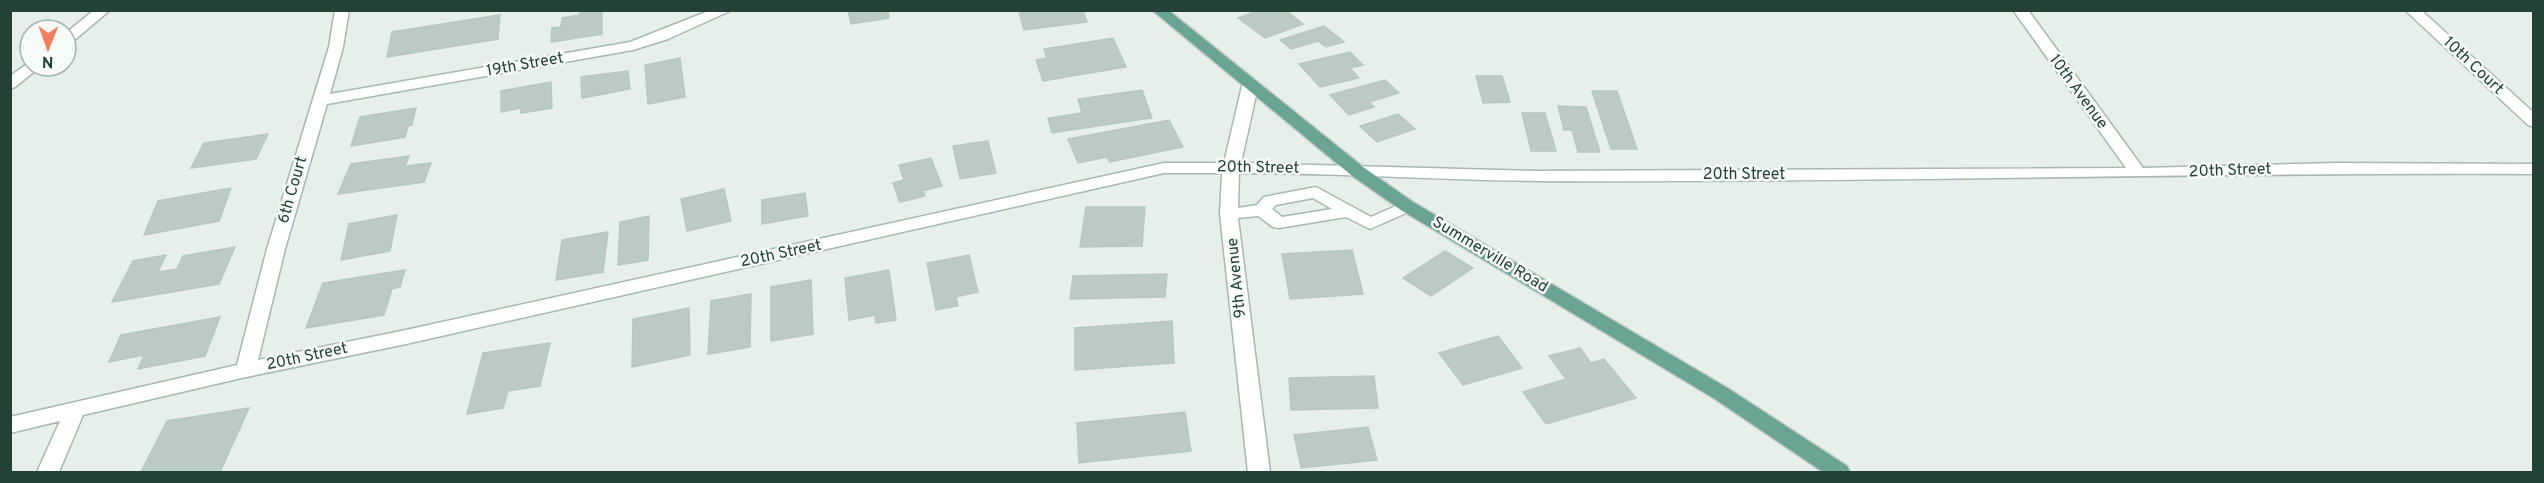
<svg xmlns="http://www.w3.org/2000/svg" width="2544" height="483" viewBox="0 0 2544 483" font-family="Overpass,sans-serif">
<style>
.building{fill:#bbcac3;stroke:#b8c9c1;stroke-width:1.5}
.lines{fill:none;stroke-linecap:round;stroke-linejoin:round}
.minor-casing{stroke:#a8b7b1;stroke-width:3}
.major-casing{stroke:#c2cac7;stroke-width:3}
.minor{fill:#fff;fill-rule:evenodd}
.major{fill:#6aa493;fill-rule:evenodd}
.labels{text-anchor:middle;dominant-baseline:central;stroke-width:5;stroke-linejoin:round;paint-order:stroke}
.street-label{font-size:16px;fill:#244138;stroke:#f7fbf8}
</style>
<rect width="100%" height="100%" fill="#e6efea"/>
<path class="building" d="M580 10H602V34L551 42 552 28 561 27 562 18 580 15Z
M848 10H888L889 18 851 24Z
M1083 10 1087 22 1024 30 1019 11Z
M1260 10H1285L1303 24 1265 38 1238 18Z
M500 15 498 39 387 57 392 32Z
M1324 26 1344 42 1326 47 1318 41 1291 49 1280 40Z
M1113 38 1126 67 1043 81 1036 60 1047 58 1044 49Z
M1350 52 1363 65 1350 68 1359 78 1320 87 1299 64Z
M680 58 685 97 648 104 645 65Z
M628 71 630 89 582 98 581 77Z
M1476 76H1502L1510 102 1483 103Z
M1385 80 1399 93 1369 102 1374 107 1349 115 1330 95Z
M551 82 552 108 521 113V108L501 112V91Z
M1142 90 1152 118 1052 133 1048 118 1082 113 1078 99Z
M1592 91H1617L1637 149H1611Z
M1558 106 1586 107 1600 152H1578L1572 130H1564Z
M416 108 412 125 408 126 405 137 351 146 360 117Z
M1522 113H1545L1556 151H1531Z
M1398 114 1415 129 1377 142 1360 126Z
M1169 120 1183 147 1110 162 1107 157 1078 163 1068 139Z
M268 134 256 159 191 168 204 143Z
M988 141 996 173 960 179 953 146Z
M409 156 405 166 431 163 424 182 338 194 351 164Z
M931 158 942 186 923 191 925 196 900 202 893 183 904 180 899 165Z
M231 188 219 221 144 235 158 201Z
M724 189 731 221 687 231 681 199Z
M805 193 808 216 762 224V200Z
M1086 207H1145L1142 246 1080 247Z
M397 215 390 251 341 260 349 224Z
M649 216 648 260 618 265 620 222Z
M608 232 603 272 556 280 562 240Z
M235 247 219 284 112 302 133 261 166 255 158 272 177 269 183 256Z
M1352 250 1363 294 1290 299 1282 254Z
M1445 251 1473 268 1431 296 1403 278Z
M969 255 978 292 956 297 958 306 936 310 927 263Z
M405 270 400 287 392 289 384 315 306 328 323 283Z
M889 270 896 320 876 323 875 315 849 320 845 278Z
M1167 274 1165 297 1070 299 1073 276Z
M811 280 813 334 771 341V287Z
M751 294 750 347 708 354 711 301Z
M689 308 690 355 632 367 633 319Z
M220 317 205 356 138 369 144 355 109 362 121 335Z
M1172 321 1174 363 1075 370V328Z
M1498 336 1522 368 1463 385 1439 353Z
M550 343 540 386 508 391 503 408 467 414 483 353Z
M1580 348 1591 363 1604 359 1636 398 1546 424 1523 392 1566 379 1549 356Z
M1374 376 1378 408 1291 410 1289 378Z
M249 408 220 472H141L167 421Z
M1185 412 1191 451 1079 463 1077 423Z
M1368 427 1377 460 1301 468 1294 435Z"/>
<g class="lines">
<defs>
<path id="minor" d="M94 10H110L71 43 66 44V33Z
M335 10H349L343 47 330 94 630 42 711 10H732L668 39 633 50 327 104 285 249 258 360 406 330 1164 163H1224L1242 86 1250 81 1258 86 1241 163 1536 171 2126 168 2013 10H2028L2143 168 2336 163 2534 164V174C2202 172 1870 183 1538 181 1439 180 1339 173 1239 173L1238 208 1257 205 1264 197 1316 187 1371 217 1407 201 1413 202 1416 206 1413 210 1370 229 1346 217 1279 228 1273 227 1258 216 1238 218 1270 472H1248L1220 214 1222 173H1164L406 344 246 377 83 415 59 472H37L60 421 10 433V417L237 365 267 249 329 47ZM1313 198 1332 209 1282 217 1272 209 1276 205Z
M2405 10H2421L2534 113V127L2528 125Z
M30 62V66H41L15 87 10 89V76Z"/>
<path id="major" d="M1152 10H1168L1363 167 1413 202 1729 389 1847 466 1850 472H1823L1715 399 1401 210 1351 175Z"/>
</defs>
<use href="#minor" class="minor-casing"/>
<use href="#major" class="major-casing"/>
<use href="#minor" class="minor"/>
<use href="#major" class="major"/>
</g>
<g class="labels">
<g class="street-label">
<text transform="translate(525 65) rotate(-10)">19th Street</text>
<text transform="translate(2473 66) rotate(43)">10th Court</text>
<text transform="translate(2078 92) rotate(54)">10th Avenue</text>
<text transform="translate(1258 168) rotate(1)">20th Street</text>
<text transform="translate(2230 171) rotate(-2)">20th Street</text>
<text x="1744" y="175">20th Street</text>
<text transform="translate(293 190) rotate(-74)">6th Court</text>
<text transform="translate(781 254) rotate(-12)">20th Street</text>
<text transform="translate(1490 255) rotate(31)">Summerville Road</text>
<text transform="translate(1237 278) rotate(-96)">9th Avenue</text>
<text transform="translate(307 357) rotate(-12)">20th Street</text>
</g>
</g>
<rect width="2544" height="483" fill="none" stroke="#244138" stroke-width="24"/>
<g transform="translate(48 48) rotate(181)"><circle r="28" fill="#f7fbf8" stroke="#a3b1ab" stroke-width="1.5"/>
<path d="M0-4.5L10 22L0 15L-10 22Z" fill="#f37e5f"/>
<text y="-9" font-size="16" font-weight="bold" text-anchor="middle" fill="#244138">N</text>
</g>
</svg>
